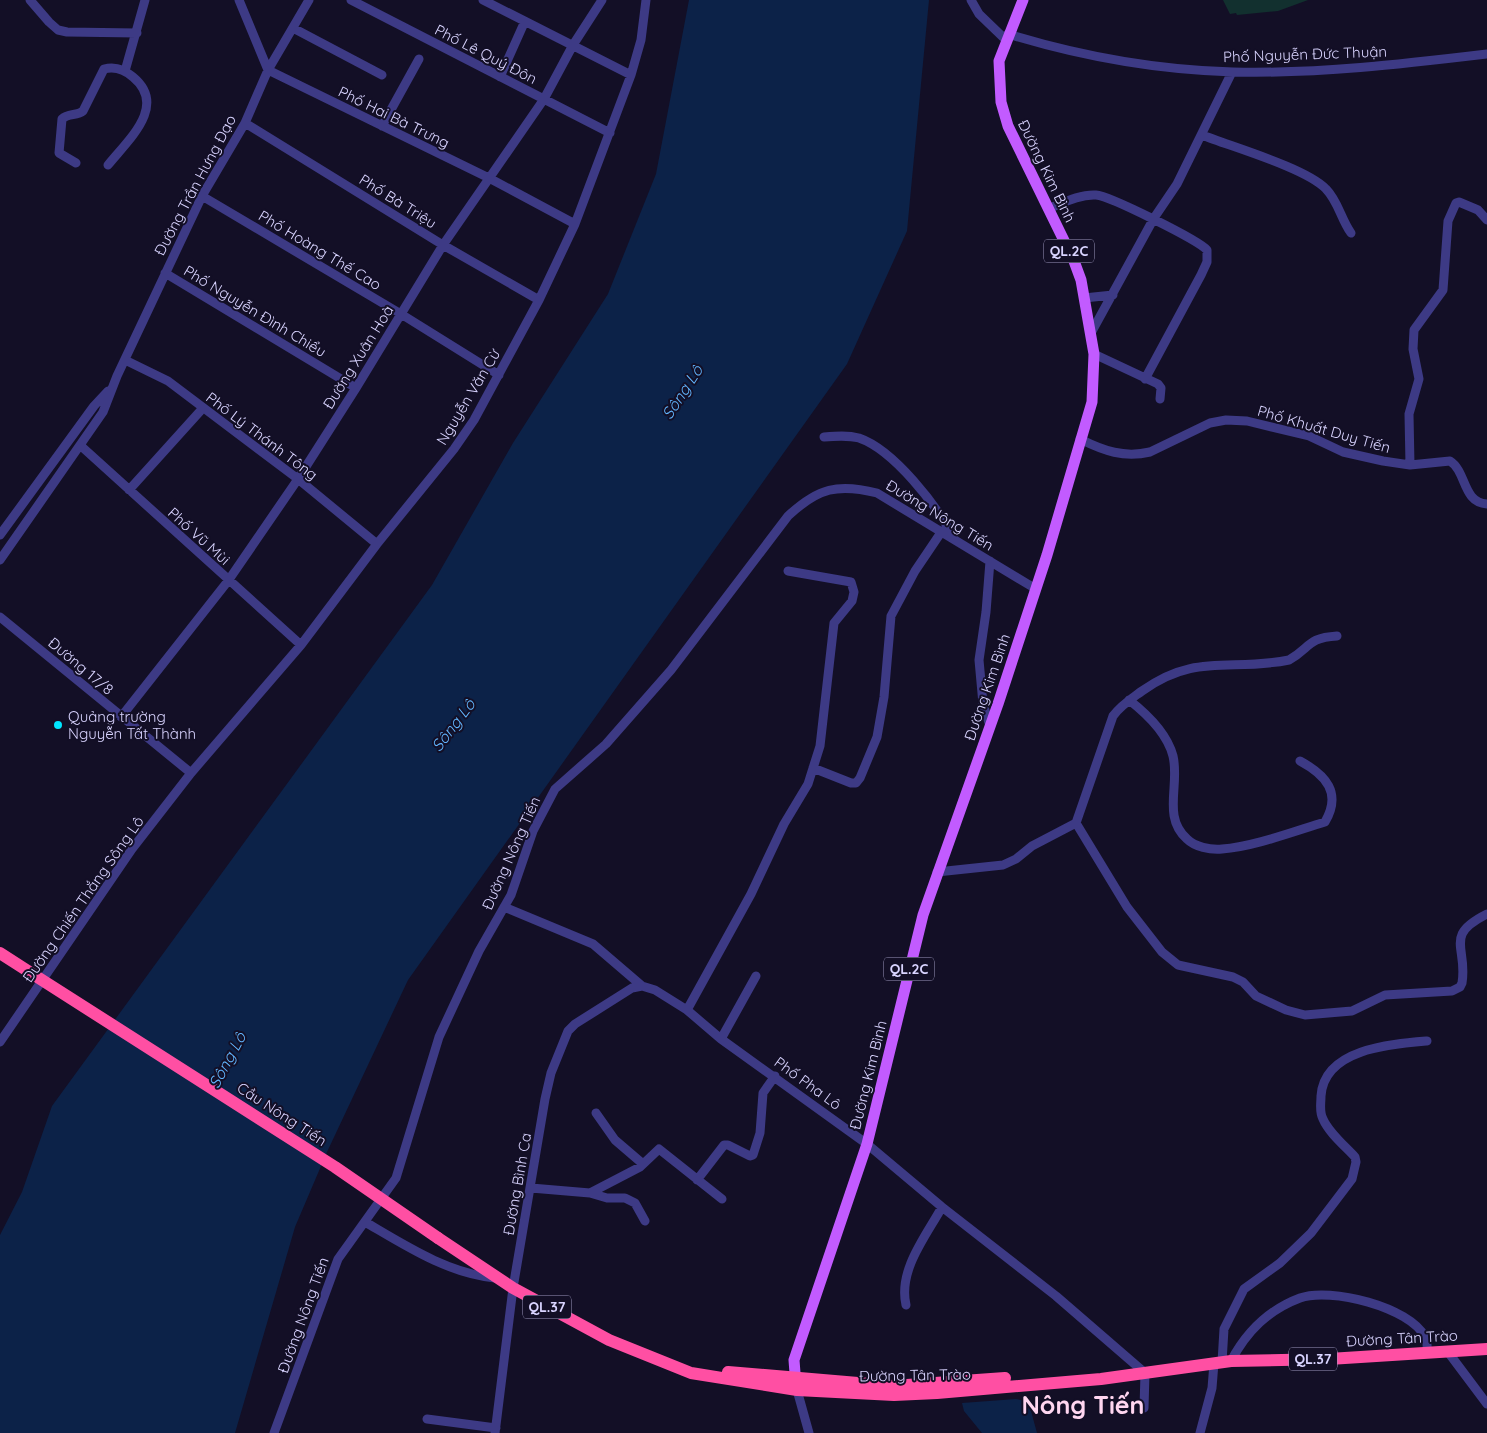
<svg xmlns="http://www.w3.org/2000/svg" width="1487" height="1433" viewBox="0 0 1487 1433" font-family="Quicksand,sans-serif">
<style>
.green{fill:#12302f}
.water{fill:#0c2248}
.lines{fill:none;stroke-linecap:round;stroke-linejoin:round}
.minor{stroke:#3d3a85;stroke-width:9}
.major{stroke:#c25bff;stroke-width:11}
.highway{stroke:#ff4fa3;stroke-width:12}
.highway-bridge{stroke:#ff4fa3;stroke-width:12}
.poi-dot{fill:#00e5ff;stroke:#130f26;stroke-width:2}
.labels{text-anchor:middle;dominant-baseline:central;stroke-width:4;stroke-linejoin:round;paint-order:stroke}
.shield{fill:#130f26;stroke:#9e99be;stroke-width:1}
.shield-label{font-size:14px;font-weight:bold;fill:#d9d4ff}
.street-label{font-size:15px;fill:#d9d4ff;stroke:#130f26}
.poi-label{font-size:15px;fill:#d9d4ff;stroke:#130f26;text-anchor:start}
.water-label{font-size:16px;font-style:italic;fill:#62b6ff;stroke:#130f26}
.town-label{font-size:25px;font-weight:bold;fill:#ffd6f0;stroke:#130f26}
</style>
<rect width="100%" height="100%" fill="#130f26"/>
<path class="green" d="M1223 0H1308L1278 11 1237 15 1236 13 1230 14Z"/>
<path class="water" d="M689 0H929L907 231 847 364 408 980 327 1152 295 1227 235 1433H0V1235L22 1192 52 1106 432 585 513 443 608 294 656 174Z
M1016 1399 1025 1401 1031 1411 1037 1433H982L964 1411 962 1403Z"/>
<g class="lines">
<path class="minor" d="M30 0 49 22 58 30 67 32 137 33
M239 0 268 70 489 178 575 224
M351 0 610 133
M483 0 631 75
M971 0 979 14 1006 40
M293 28 382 75
M1008 34C1080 56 1157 70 1233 72 1318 74 1403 64 1487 54
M125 71 145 0
M500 77 525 21
M245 123 443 245 539 300
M382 126 419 59
M1202 135C1232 147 1306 168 1326 189 1338 201 1341 219 1351 233
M76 163 59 153 62 119C68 113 77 116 83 111L104 69C115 66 125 70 133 77 168 106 128 140 108 165
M202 196 401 314 499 375
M1048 209C1063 203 1080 194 1096 195 1110 196 1198 240 1207 250V262L1201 275 1145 379
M165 273 356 388
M1084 298 1113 295
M1091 333 1154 218 1177 184 1232 72
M1094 354 1158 384 1161 388 1160 399
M125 360 168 381 298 479 377 544
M824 437C836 436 848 435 859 438 894 450 937 506 954 538
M1080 439C1104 451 1124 458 1150 452L1210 423 1226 420 1247 421 1309 436 1343 452 1383 461 1410 465 1450 461C1467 472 1462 502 1487 504
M81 446 301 645
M1410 465 1409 414 1419 379 1413 349 1414 330 1443 290 1448 221 1456 203 1459 202 1478 210 1487 220
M129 490 203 408
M0 535 94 406 108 391
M0 560 103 412 117 376 202 196 245 123 268 70 309 0
M0 617 191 773
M1129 700C1147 714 1167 733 1173 756 1180 785 1162 817 1187 839 1195 847 1210 850 1222 849 1253 847 1295 831 1325 822 1342 793 1326 775 1300 761
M121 717 228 581 298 479 356 388 443 245 544 99 573 45 602 0
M990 726 983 704 979 660 986 612 990 561
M813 768 851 783H856L860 778 877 737 884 697 891 616 915 571 942 531
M1076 823 1127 907 1162 952 1178 965 1233 977 1243 982 1256 996 1286 1010 1305 1015 1352 1011 1385 995 1452 991 1460 987 1462 983C1468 947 1443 936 1487 914
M937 872 1003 865 1016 859 1032 846 1076 823 1113 716C1121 705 1131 699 1142 691 1196 652 1231 672 1289 660 1311 648 1306 638 1337 636
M504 907 593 944 642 986 655 990 687 1010 721 1039 867 1144 942 1207 1056 1296 1145 1373 1144 1408
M687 1010 751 894 784 824 808 784 820 746 834 623 852 601 854 592 851 582 788 571
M721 1039 756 976
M0 1042 132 849 191 773 301 645 377 544 454 449 474 420 539 300 575 224 631 75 641 40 646 0
M596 1113 615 1140 643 1164
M697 1180 724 1145H728L750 1156 753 1155 760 1133 763 1093 775 1076
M531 1188 590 1193 607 1198H625L635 1203 645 1221
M590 1193 640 1167 659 1149 722 1199
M365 1222C406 1246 447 1273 495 1278
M906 1305C898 1270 926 1236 942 1207
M1448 1352 1487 1404
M1231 1361C1247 1331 1268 1310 1300 1298 1330 1287 1410 1307 1425 1337 1428 1341 1427 1347 1427 1352
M1222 1362 1224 1329 1244 1289 1280 1263 1311 1233 1352 1179 1356 1162 1355 1157C1345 1146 1329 1133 1323 1119 1319 1112 1321 1104 1321 1096 1324 1049 1390 1044 1427 1041
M797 1390 809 1433
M427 1419 496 1428
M274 1433 338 1259 396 1178 439 1037 479 951 511 895 533 831 555 789 606 744 671 670 788 516C818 488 838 483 877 493L1036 589
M495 1433 513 1288 545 1099 551 1073 568 1031 575 1024 632 988 642 986
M1200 1433 1212 1388 1214 1363"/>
<path class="major" d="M796 1386 794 1360 867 1144 923 915 998 704 1047 555 1092 402 1094 354 1081 280 1074 261 1008 126 1001 102 999 61 1023 0"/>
<path class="highway" d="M0 953 31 973
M438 1238 513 1288 609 1340 691 1373 797 1390 894 1395 937 1393 1101 1379 1231 1361 1329 1359 1487 1349
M728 1372 893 1386 1005 1378"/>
<path class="highway-bridge" d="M31 973 335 1167 438 1238"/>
</g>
<circle class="poi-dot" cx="58" cy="725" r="5"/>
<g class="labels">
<g class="shield">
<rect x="1044" y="239.5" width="50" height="23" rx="4"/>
<rect x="884" y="957.5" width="50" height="23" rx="4"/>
<rect x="523" y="1295.5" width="48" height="23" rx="4"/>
<rect x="1289" y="1347.5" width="48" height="23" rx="4"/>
</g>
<g class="shield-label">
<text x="1069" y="251">QL.2C</text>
<text x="909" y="969">QL.2C</text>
<text x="547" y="1307">QL.37</text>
<text x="1313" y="1359">QL.37</text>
</g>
<g class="street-label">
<text transform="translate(486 54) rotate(27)">Phố Lê Quý Đôn</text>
<text transform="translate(1305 54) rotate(-2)">Phố Nguyễn Đức Thuận</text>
<text transform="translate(394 117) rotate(26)">Phố Hai Bà Trưng</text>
<text transform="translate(1047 171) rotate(64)">Đường Kim Bình</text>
<text transform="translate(195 185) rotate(-62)">Đường Trần Hưng Đạo</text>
<text transform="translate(398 201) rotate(32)">Phố Bà Triệu</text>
<text transform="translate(320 250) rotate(31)">Phố Hoàng Thế Cao</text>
<text transform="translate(255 311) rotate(31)">Phố Nguyễn Đình Chiểu</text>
<text transform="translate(358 357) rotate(-58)">Đường Xuân Hoà</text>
<text transform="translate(468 397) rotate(-59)">Nguyễn Văn Cừ</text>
<text transform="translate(1324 429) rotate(16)">Phố Khuất Duy Tiến</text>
<text transform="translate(262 436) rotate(37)">Phố Lý Thánh Tông</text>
<text transform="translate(940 515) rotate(31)">Đường Nông Tiến</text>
<text transform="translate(199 536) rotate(42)">Phố Vũ Mùi</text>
<text transform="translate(81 666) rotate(40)">Đường 17/8</text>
<text transform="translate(987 687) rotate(-71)">Đường Kim Bình</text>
<text transform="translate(511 853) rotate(-66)">Đường Nông Tiến</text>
<text transform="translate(83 899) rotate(-55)">Đường Chiến Thắng Sông Lô</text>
<text transform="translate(868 1075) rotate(-76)">Đường Kim Bình</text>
<text transform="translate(808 1083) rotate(36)">Phố Pha Lô</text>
<text transform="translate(282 1114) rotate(33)">Cầu Nông Tiến</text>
<text transform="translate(517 1184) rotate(-80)">Đường Bình Ca</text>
<text transform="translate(303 1315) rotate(-70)">Đường Nông Tiến</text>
<text transform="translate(1402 1338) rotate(-3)">Đường Tân Trào</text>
<text transform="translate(915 1375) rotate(-1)">Đường Tân Trào</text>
</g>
<g class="poi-label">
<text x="68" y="716">Quảng trường<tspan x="68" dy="17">Nguyễn Tất Thành</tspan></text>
</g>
<g class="water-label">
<text transform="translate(682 392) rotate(-57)">Sông Lô</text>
<text transform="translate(453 725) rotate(-53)">Sông Lô</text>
<text transform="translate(227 1060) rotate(-62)">Sông Lô</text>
</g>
<g class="town-label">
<text x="1083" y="1404">Nông Tiến</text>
</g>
</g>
</svg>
